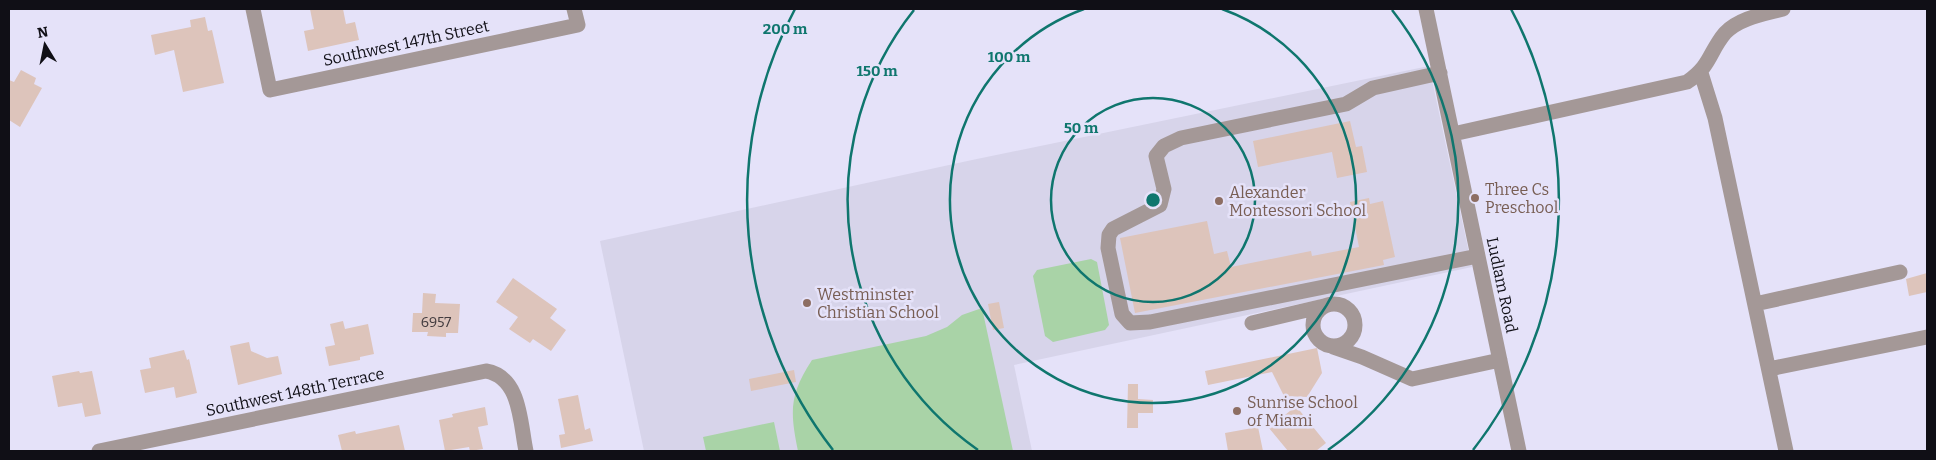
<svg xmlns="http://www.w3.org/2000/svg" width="1936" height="460" viewBox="0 0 1936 460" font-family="Bitter,serif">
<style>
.education{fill:#d7d4ea}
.green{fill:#a9d3a7}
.building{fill:#ddc4bb}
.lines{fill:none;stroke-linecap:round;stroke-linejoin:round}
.minor{stroke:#a49897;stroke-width:15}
.ring{fill:none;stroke:#0f766e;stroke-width:2.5}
.education-dot{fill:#8d6e63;stroke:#e5e2f9;stroke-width:2}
.labels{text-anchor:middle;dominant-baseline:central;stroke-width:5;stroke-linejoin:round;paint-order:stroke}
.number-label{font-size:14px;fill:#433c3f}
.street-label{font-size:16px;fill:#100f16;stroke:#e5e2f9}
.education-label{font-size:16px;fill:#785e54;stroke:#e5e2f9;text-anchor:start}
.centre{fill:#0f766e;stroke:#e5e2f9;stroke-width:2.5}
.ring-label{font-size:15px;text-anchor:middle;font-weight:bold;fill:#0f766e;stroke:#e5e2f9;stroke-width:5;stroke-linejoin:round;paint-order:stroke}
</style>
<rect width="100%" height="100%" fill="#e5e2f9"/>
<path class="education" d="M1429 66 1472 267 1014 365 1032 451H644L600 241 972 160Z"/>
<path class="green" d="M1091 259 1097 262 1109 325 1105 330 1053 342 1045 336 1033 276 1037 270Z
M982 308 1013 451H798C790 412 789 395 812 360L926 336 947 327 962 315Z
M774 422 780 451H706L703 437Z"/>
<path class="building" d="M310 9H343L346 24 355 22 359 40 308 51 304 31 314 29Z
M205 17 208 31 212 30 224 83 183 92 174 50 155 55 151 35 191 27 190 20Z
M21 70 36 78 34 84 42 88 20 127 9 120V80L14 82Z
M1350 121 1356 147 1362 146 1367 172 1337 178 1332 152 1258 167 1253 141Z
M1369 198 1370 204 1383 201 1395 257 1383 260 1384 265 1135 313 1120 238 1207 221 1214 254 1227 251 1231 267 1311 251 1312 256 1359 247 1350 202Z
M1927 273V292L1909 296 1906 279Z
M513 278 557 309 550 318 566 330 551 351 533 339 530 343 509 329 518 317 496 302Z
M423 293 436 294 435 303 460 304 458 333H446V337L427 336 428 332H412L413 313H422Z
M999 302 1004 328 993 330 988 304Z
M343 321 345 329 368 324 374 354 360 357V360L329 366 325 347 335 345 330 324Z
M249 342 251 351 267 358 278 356 282 374 238 385 230 346Z
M1317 348 1322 373 1307 397 1284 396 1272 372 1208 385 1205 371Z
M184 350 187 360 189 359 197 393 176 398 174 387 145 393 140 370 151 368 149 358Z
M794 370 796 382 751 391 749 379Z
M79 371 80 373 92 371 101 414 85 417 82 403 58 407 52 376Z
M1128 384H1138V399L1153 400V413H1138V428H1127Z
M578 395 585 430 590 428 593 441 561 448 559 435 565 434 558 399Z
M1296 406 1326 443 1316 451H1288L1269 428Z
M485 407 488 425 478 427 483 449 470 451 469 447 445 451 439 420 453 417 452 414Z
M399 425 405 451H342L338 435 355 431 356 434Z
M1258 427 1263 451H1228L1225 433Z"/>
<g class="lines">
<path class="minor" d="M253 9 270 90 578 25 574 9
M1426 9 1519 451
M1440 73 1373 88 1346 104 1181 138 1164 146 1156 156 1164 189 1160 205 1113 229 1109 235 1108 248 1122 314 1130 323 1150 322 1478 256
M1701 73 1715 118 1786 451
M1453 134 1687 82C1711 66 1709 52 1725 33 1739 18 1764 14 1783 9
M1313 325a21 21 0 1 1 42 0a21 21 0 1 1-42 0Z
M1755 304 1900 272
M1252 323 1324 306
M1333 347 1362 357 1412 379 1500 360
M1769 369 1927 337
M99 451 486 371C521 377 520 423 526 451"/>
</g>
<g class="ring">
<circle cx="1153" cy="200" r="102"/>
<path d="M1222 9A203 203 0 1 1 1084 9"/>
<path d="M978 450A305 305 0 0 1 914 10M1392 10A305 305 0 0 1 1328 450"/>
<path d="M833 450A406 406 0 0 1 795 9M1511 9A406 406 0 0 1 1473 450"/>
</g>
<g class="education-dot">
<circle cx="1475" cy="198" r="5"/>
<circle cx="1219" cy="201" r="5"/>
<circle cx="807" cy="303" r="5"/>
<circle cx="1237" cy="411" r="5"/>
</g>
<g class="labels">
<g class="number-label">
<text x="436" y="322">6957</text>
</g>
<g class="street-label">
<text transform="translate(406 43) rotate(-12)">Southwest 147th Street</text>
<text transform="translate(1502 285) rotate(78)">Ludlam Road</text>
<text transform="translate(295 392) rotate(-12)">Southwest 148th Terrace</text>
</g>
<g class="education-label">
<text x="1485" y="189">Three Cs<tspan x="1485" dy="18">Preschool</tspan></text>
<text x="1229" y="192">Alexander<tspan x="1229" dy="18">Montessori School</tspan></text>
<text x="817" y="294">Westminster<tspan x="817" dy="18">Christian School</tspan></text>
<text x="1247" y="402">Sunrise School<tspan x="1247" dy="18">of Miami</tspan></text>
</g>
</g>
<circle cx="1153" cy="200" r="8" class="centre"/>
<g class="ring-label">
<text x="785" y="34">200 m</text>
<text x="1009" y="62">100 m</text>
<text x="877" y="76">150 m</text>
<text x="1081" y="133">50 m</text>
</g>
<rect width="1936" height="460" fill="none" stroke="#100f16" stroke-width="20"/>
<g transform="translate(45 45) rotate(350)" stroke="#e5e2f9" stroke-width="4" paint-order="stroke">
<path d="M0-4L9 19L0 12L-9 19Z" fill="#100f16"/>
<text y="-8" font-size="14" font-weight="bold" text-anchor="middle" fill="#100f16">N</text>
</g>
</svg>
